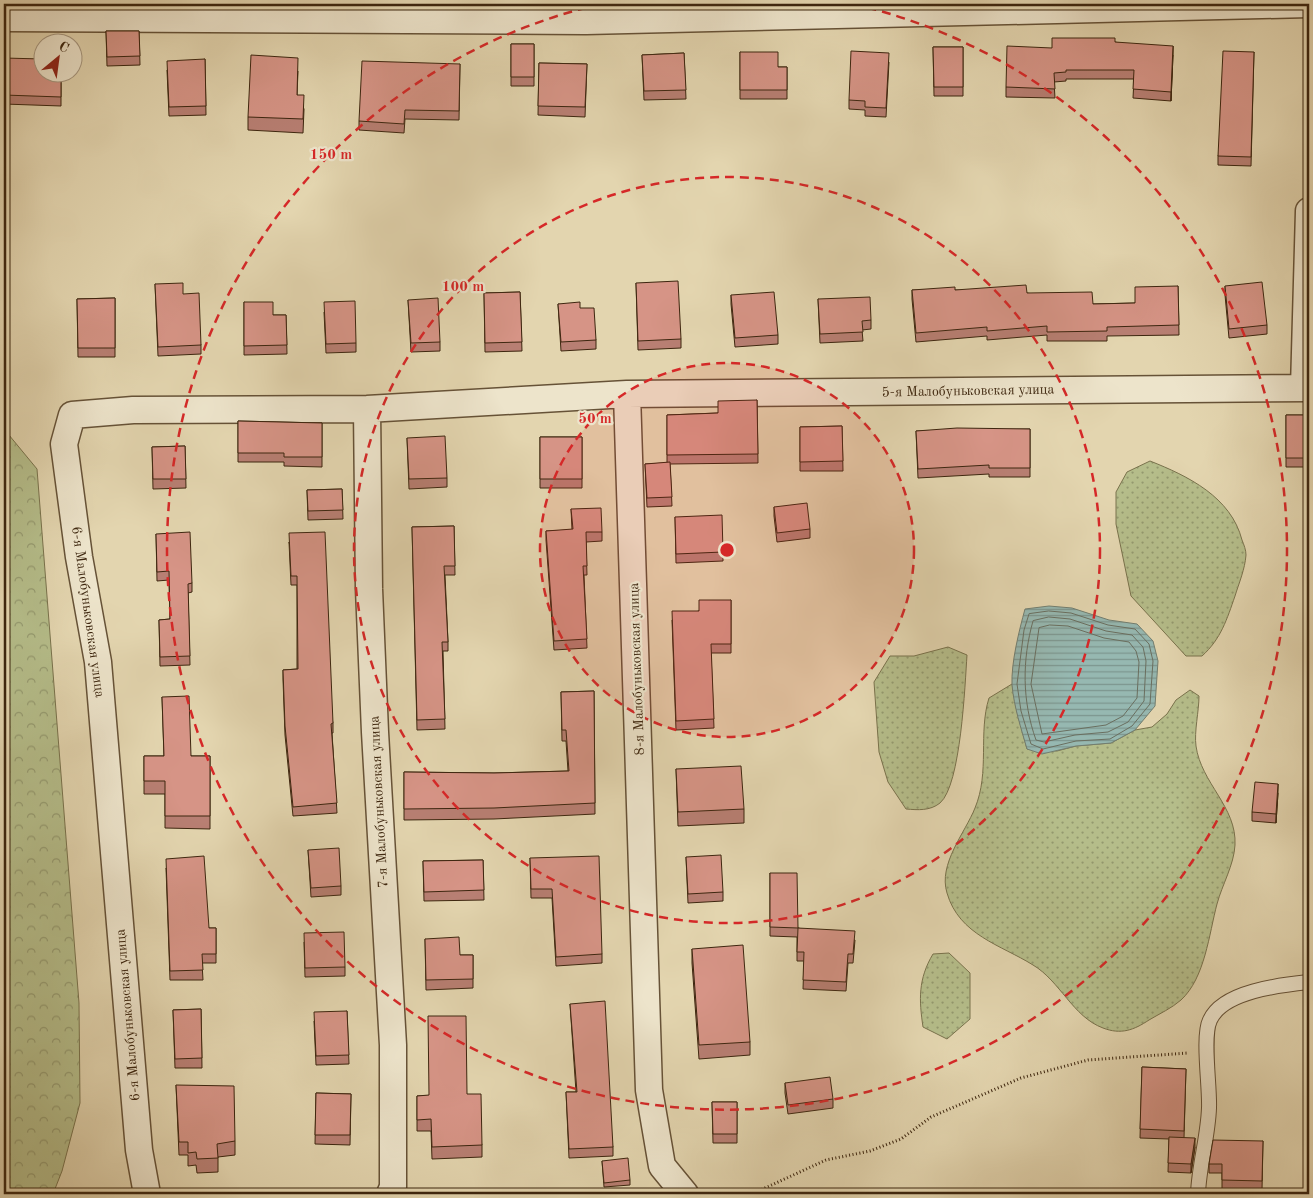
<svg xmlns="http://www.w3.org/2000/svg" width="1313" height="1198" viewBox="0 0 1313 1198" font-family="'Old Standard TT',serif">
<style>
.grass{fill:url(#grass-dots);stroke:#79724c}
.forest{fill:url(#forest-crowns);stroke:#79724c}
.water{fill:url(#water-rules);stroke:#727e70}
.lines{fill:none;stroke-linecap:round;stroke-linejoin:round}
.shore{stroke:#6a6f60;stroke-width:1}
.lane-casing{stroke:#665237;stroke-width:16}
.street-casing{stroke:#665237;stroke-width:29}
.path{stroke:#3d260f;stroke-width:3;stroke-dasharray:1 2.5;stroke-linecap:butt}
.lane{stroke:#ede4cb;stroke-width:14}
.street{stroke:#ede4cb;stroke-width:26}
.wall{fill:#b87f73;stroke:#3d260f}
.shaded-wall{fill:#96685e;stroke:#3d260f}
.building{fill:#d69486;stroke:#3d260f}
.ring{fill:none;stroke:#d62828;stroke-width:2.5;stroke-dasharray:9 6}
.labels{text-anchor:middle;dominant-baseline:central;stroke-width:4.5;stroke-linejoin:round;paint-order:stroke}
.street-label{font-size:14px;fill:#3d260f;stroke:#ede4cb}
.centre{fill:#d62828;stroke:#ede4cb;stroke-width:2.5}
.ring-label{font-size:15px;text-anchor:middle;font-weight:bold;fill:#d62828;stroke:#ede4cb;stroke-width:4.5;stroke-linejoin:round;paint-order:stroke}
</style>
<defs>
<pattern id="grass-dots" width="8" height="8" patternUnits="userSpaceOnUse" patternTransform="scale(1.25)"><rect width="8" height="8" fill="#b5bd8a"/><path d="M2 2h.1M6 6h.1" fill="none" stroke="#94996f" stroke-width="1.8" stroke-linecap="round"/></pattern>
<pattern id="forest-crowns" width="20" height="18" patternUnits="userSpaceOnUse" patternTransform="scale(1.25)"><rect width="20" height="18" fill="#b5bd8a"/><path d="M2 6a3 3 0 1 1 6 0M12 15a3 3 0 1 1 6 0" fill="none" stroke="#94996f"/></pattern>
<pattern id="water-rules" width="6" height="5" patternUnits="userSpaceOnUse" patternTransform="scale(1.25)"><rect width="6" height="5" fill="#96b8b1"/><path d="M0 2.5h6" fill="none" stroke="#7c958e"/></pattern>
</defs>
<rect width="100%" height="100%" fill="#e3d5af"/>
<filter id="stains"><feTurbulence type="fractalNoise" baseFrequency=".004" numOctaves="4"/><feColorMatrix values="0 0 0 0 .2 0 0 0 0 .09 0 0 0 0 .02 0 0 0 .5 -.17"/></filter>
<radialGradient id="worn" r=".72"><stop offset=".6" stop-color="#630" stop-opacity="0"/><stop offset="1" stop-color="#630" stop-opacity=".3"/></radialGradient>
<path class="grass" d="M1150 461C1188 476 1231 497 1242 540 1244 545 1246 550 1246 555 1245 569 1239 583 1235 596 1227 619 1221 639 1202 656H1186L1131 596 1116 524V492L1127 472Z
M948 647 967 655C965 684 961 785 940 803 930 811 918 810 906 809L888 782 879 752 874 682 890 656H914Z
M1012 684 1017 712 1027 749 1057 751 1076 746 1111 743 1135 730 1152 727 1167 714 1176 700 1190 690 1199 696C1199 711 1194 732 1196 746 1201 783 1237 807 1235 845 1234 865 1222 885 1217 904 1209 934 1205 978 1181 1000 1172 1008 1159 1014 1149 1020 1134 1030 1121 1035 1103 1028 1073 1017 1060 981 1033 965 1001 945 959 935 947 893 938 864 965 833 975 808 990 772 978 733 989 698Z
M949 953 970 973V1019L947 1039 923 1027C919 1000 918 979 933 954Z"/>
<path class="forest" d="M4 429 37 469 79 1003 80 1103 62 1171 53 1194H4Z"/>
<path class="water" d="M1049 606 1072 608 1109 620 1137 624 1153 641 1158 661 1155 706 1135 730 1111 743 1076 746 1042 754 1027 749C1021 728 1014 707 1012 685 1011 663 1019 631 1025 609Z"/>
<g class="lines">
<path class="shore" d="M1049 611 1071 613 1108 625 1135 629 1149 644 1153 661 1150 704 1132 726 1110 739 1076 741 1043 749 1031 744 1021 711 1017 684 1024 630 1029 614Z
M1049 617 1070 619 1106 631 1132 635 1143 647 1146 661 1144 701 1128 722 1108 732 1075 735 1044 742 1036 740C1022 701 1022 660 1033 621Z
M1050 625 1068 626 1104 638 1129 642 1136 651 1139 662 1137 698 1123 716 1106 725 1042 734 1031 684 1039 628Z"/>
<defs>
<path id="lane" d="M1198 1194C1199 1165 1208 1137 1209 1108 1210 1087 1202 1036 1210 1020 1223 991 1281 985 1309 982"/>
<path id="street" d="M4 18 586 21 1309 4
M1304 388 1309 211
M627 394 1309 388
M367 409 369 589 375 732 393 1045V1187L390 1194
M147 1194 139 1150 98 662 79 557 64 444 72 415 133 410 367 409 627 394 649 1090 662 1166 685 1194"/>
</defs>
<use href="#lane" class="lane-casing"/>
<use href="#street" class="street-casing"/>
<path class="path" d="M752 1194 826 1160 870 1151 901 1139 931 1117 1021 1078 1088 1060 1188 1053"/>
<use href="#lane" class="lane"/>
<use href="#street" class="street"/>
</g>
<path class="wall" d="M106 31H139L140 65 107 66Z
M4 36 5 58 61 72V106L4 104Z
M1115 42 1173 55 1171 101 1133 98 1134 79H1066V81L1054 82 1055 98 1006 97V87L1052 48Z
M511 44H534V86H511Z
M933 47H963V96H934Z
M740 52 778 67H787V99H740Z
M1254 52 1251 166 1218 165V156Z
M684 53 686 99 644 100 642 55Z
M205 59 206 115 169 116 167 70Z
M889 62 886 117 865 116V110L849 109V100Z
M539 63 587 64 585 117 538 115Z
M460 64 459 120 405 119 404 133 359 130V121Z
M298 71 297 95 304 109 303 133 248 130V117Z
M636 283 681 339V348L638 350Z
M155 284 183 294 201 345V354L158 356Z
M1178 286 1179 335 1107 336V341H1047V335L987 340V336L916 342 912 299V290H955L1027 293 1093 304 1135 303Z
M1225 286 1267 325V334L1229 338 1225 295Z
M520 292 522 351 485 352 484 293Z
M731 295 778 335V344L735 347 731 304Z
M115 298V357H78L77 299Z
M818 299 871 320V329L862 330 863 341 820 343Z
M408 300 440 342V351L411 352Z
M244 302 273 315H286L287 354 244 355Z
M558 304 580 308 596 340V349L561 351Z
M324 312 356 343V352L326 353Z
M757 400 758 463 670 464 672 506 647 507 645 464 667 463V415L718 413Z
M1286 415H1309V467H1286Z
M238 421 322 423V467L284 466V462H238Z
M842 426 843 471H800V427Z
M1030 429V477H989V474L918 478 916 431Z
M540 437H582V488H540Z
M407 438 447 478V487L409 489Z
M185 446 186 488 153 489 152 447Z
M342 489 343 519 308 520 307 490Z
M774 507 810 529V538L777 542 774 516Z
M571 509 602 532V541L586 542 587 575H584L587 648 554 650 546 540V531L572 530Z
M675 517 723 552V561L676 563Z
M454 526 455 575H445L448 642V651H443L445 729 417 730 412 527Z
M156 534 192 583V592L188 593 190 665 160 666 159 620 170 619 169 580 157 581Z
M289 542 333 723V733H332L337 813 293 816 285 735 283 679V670L297 669V585H291Z
M731 600V653H711L714 728 676 730 672 620Z
M594 691 595 814 494 819 404 820V772L494 773 568 771 566 741H562L561 692Z
M162 697 191 756H210V829L165 828V794H144V756H164Z
M676 769 744 809V823L678 826Z
M1278 793 1276 823 1252 821V812Z
M308 850 341 886V895L311 897Z
M686 857 723 892V901L688 903Z
M530 858 602 954V963L556 966 552 898H531Z
M483 860 484 900 424 901 423 861Z
M166 868 209 928H216V963H202L203 980H170Z
M770 873 798 928 855 940 853 963H848L846 991 803 989 804 961H797V937L770 936Z
M425 939 460 955H473V988L426 990Z
M304 942 345 967V976L305 977Z
M692 949 750 1042V1055L699 1059 692 963Z
M570 1004 613 1147V1156L569 1158 566 1092H576Z
M201 1009 202 1068H175L173 1010Z
M347 1011 349 1064 316 1065 314 1021Z
M1142 1067 1186 1069 1184 1138 1195 1147 1191 1173 1168 1172 1169 1139 1140 1138Z
M785 1083 833 1099V1108L788 1114 785 1093Z
M176 1085 235 1141V1155L218 1157V1172L197 1173 196 1165 188 1166V1155H179Z
M316 1093 351 1094 350 1145 315 1144Z
M467 1094 482 1145V1157L432 1159 431 1131H417V1096Z
M712 1102H737V1143H713Z
M1263 1141 1262 1190 1222 1189V1173H1209V1164Z
M602 1161 630 1180V1185L604 1187Z"/>
<path class="shaded-wall" d="M1173 46V55L1171 101V92Z
M1278 784V793L1276 823V814Z
M1195 1138V1147L1191 1173V1164Z"/>
<path class="building" d="M106 31H139L140 56 107 57Z
M4 36H5L4 58 42 59V72H61V97L4 95Z
M1052 38H1115V42L1173 46 1171 92 1133 89 1134 70H1066V72L1054 73 1055 89 1006 87 1007 46 1052 48Z
M511 44H534V77H511Z
M933 47H963V87H934Z
M851 51 889 53 886 108 865 107V101L849 100Z
M1223 51 1254 52 1251 157 1218 156Z
M740 52H778V67H787V90H740Z
M684 53 686 90 644 91 642 55Z
M251 55 298 58 297 95H304L303 119 248 117Z
M205 59 206 106 169 107 167 61Z
M362 61 460 64 459 111 405 110 404 124 359 121Z
M539 63 587 64 585 107 538 106Z
M678 281 681 339 638 341 636 283Z
M1262 282 1267 325 1229 329 1225 286Z
M183 283V294L199 293 201 345 158 347 155 284Z
M1026 285 1027 293 1092 292 1093 304 1135 303V287L1178 286 1179 325 1107 327V331L1047 332V326L987 331V327L916 333 912 290 955 287V290Z
M520 292 522 342 485 343 484 293Z
M774 292 778 335 735 338 731 295Z
M870 297 871 320 862 321 863 332 820 334 818 299Z
M115 298V348H78L77 299Z
M438 298 440 342 411 343 408 300Z
M355 301 356 343 326 344 324 302Z
M244 302H273V315H286L287 345 244 346Z
M580 302V308H594L596 340 561 342 558 304Z
M757 400 758 454 667 455V415L718 413V401Z
M1286 415H1309V458H1286Z
M238 421 322 423V457H284V453H238Z
M842 426 843 461 800 462V427Z
M957 428 1030 429V468H989V465L918 469 916 431Z
M445 436 447 478 409 479 407 438Z
M540 437H582V479H540Z
M185 446 186 479H153L152 447Z
M670 462 672 497 647 498 645 464Z
M342 489 343 510 308 511 307 490Z
M807 503 810 529 777 533 774 507Z
M601 508 602 532H586L587 566H583L587 639 554 641 546 531 573 529 571 509Z
M722 515 723 552 676 554 675 517Z
M454 526 455 566H444L448 642H442L445 719 417 720 412 527Z
M190 532 192 583 188 584 190 656 160 657 159 620 170 619 169 571 157 572 156 534Z
M325 532 333 723 331 724 337 803 293 807 285 726 283 670 298 669 297 576H291L289 533Z
M699 600H731V644H711L714 719 676 721 672 611H699Z
M594 691 595 803 494 808 404 809V772L494 773 569 771 566 730H562L561 692Z
M189 696 191 756H210V816H165V781H144V756H164L162 697Z
M741 766 744 809 678 812 676 769Z
M1255 782 1278 784 1276 814 1252 812Z
M339 848 341 886 311 888 308 850Z
M721 855 723 892 688 894 686 857Z
M204 856 209 928H216V954H202L203 970 170 971 166 859Z
M599 856 602 954 556 957 552 889H531L530 858Z
M483 860 484 890 424 892 423 861Z
M770 873H797L798 928 770 927Z
M798 928 855 931 853 954H848L846 982 803 980 804 952H797Z
M344 932 345 967 305 968 304 933Z
M459 937 460 955H473V979L426 980 425 939Z
M743 945 750 1042 699 1045 692 949Z
M605 1001 613 1147 569 1149 566 1092H577L570 1004Z
M201 1009 202 1058 175 1059 173 1010Z
M347 1011 349 1055 316 1056 314 1012Z
M428 1016H466L467 1094H481L482 1145 432 1147 431 1119 417 1120V1096L429 1095Z
M1142 1067 1186 1069 1184 1131 1140 1129Z
M830 1077 833 1099 788 1105 785 1083Z
M176 1085 234 1086 235 1141 217 1144 218 1158 197 1159 196 1152 188 1153V1142H179Z
M316 1093 351 1094 350 1135H315Z
M712 1102H737V1134H713Z
M1169 1137 1195 1138 1191 1164 1168 1163Z
M1213 1140 1263 1141 1262 1181 1222 1180V1164H1209Z
M628 1158 630 1180 604 1183 602 1161Z"/>
<circle cx="727" cy="550" r="187" fill="#d62828" fill-opacity=".12"/>
<g class="ring">
<circle cx="727" cy="550" r="187"/>
<circle cx="727" cy="550" r="373"/>
<path d="M853 4A560 560 0 1 1 601 4"/>
</g>
<g class="labels">
<g class="street-label">
<text transform="translate(968 391) rotate(-1)">5-я Малобуньковская улица</text>
<text transform="translate(88 612) rotate(82)">6-я Малобуньковская улица</text>
<text transform="translate(637 669) rotate(-92)">8-я Малобуньковская улица</text>
<text transform="translate(379 802) rotate(-93)">7-я Малобуньковская улица</text>
<text transform="translate(128 1015) rotate(-95)">6-я Малобуньковская улица</text>
</g>
</g>
<circle cx="727" cy="550" r="8" class="centre"/>
<g class="ring-label">
<text x="331" y="159">150 m</text>
<text x="463" y="291">100 m</text>
<text x="595" y="423">50 m</text>
</g>
<rect width="1313" height="1198" fill="none" stroke="#e3d5af" stroke-width="20"/>
<rect x="5" y="5" width="1303" height="1188" fill="none" stroke="#3d260f" stroke-width="2.5"/>
<rect x="10" y="10" width="1293" height="1178" fill="none" stroke="#3d260f"/>
<g transform="translate(58 58) rotate(29)"><circle r="24" fill="#ede4cb" stroke="#a79880"/>
<path d="M0-4L9 19L0 12L-9 19Z" fill="#8f2418"/>
<text y="-8" font-size="14" font-weight="bold" text-anchor="middle" fill="#3d260f">С</text>
</g>
<rect width="100%" height="100%" filter="url(#stains)"/>
<rect width="100%" height="100%" fill="url(#worn)"/>
</svg>
